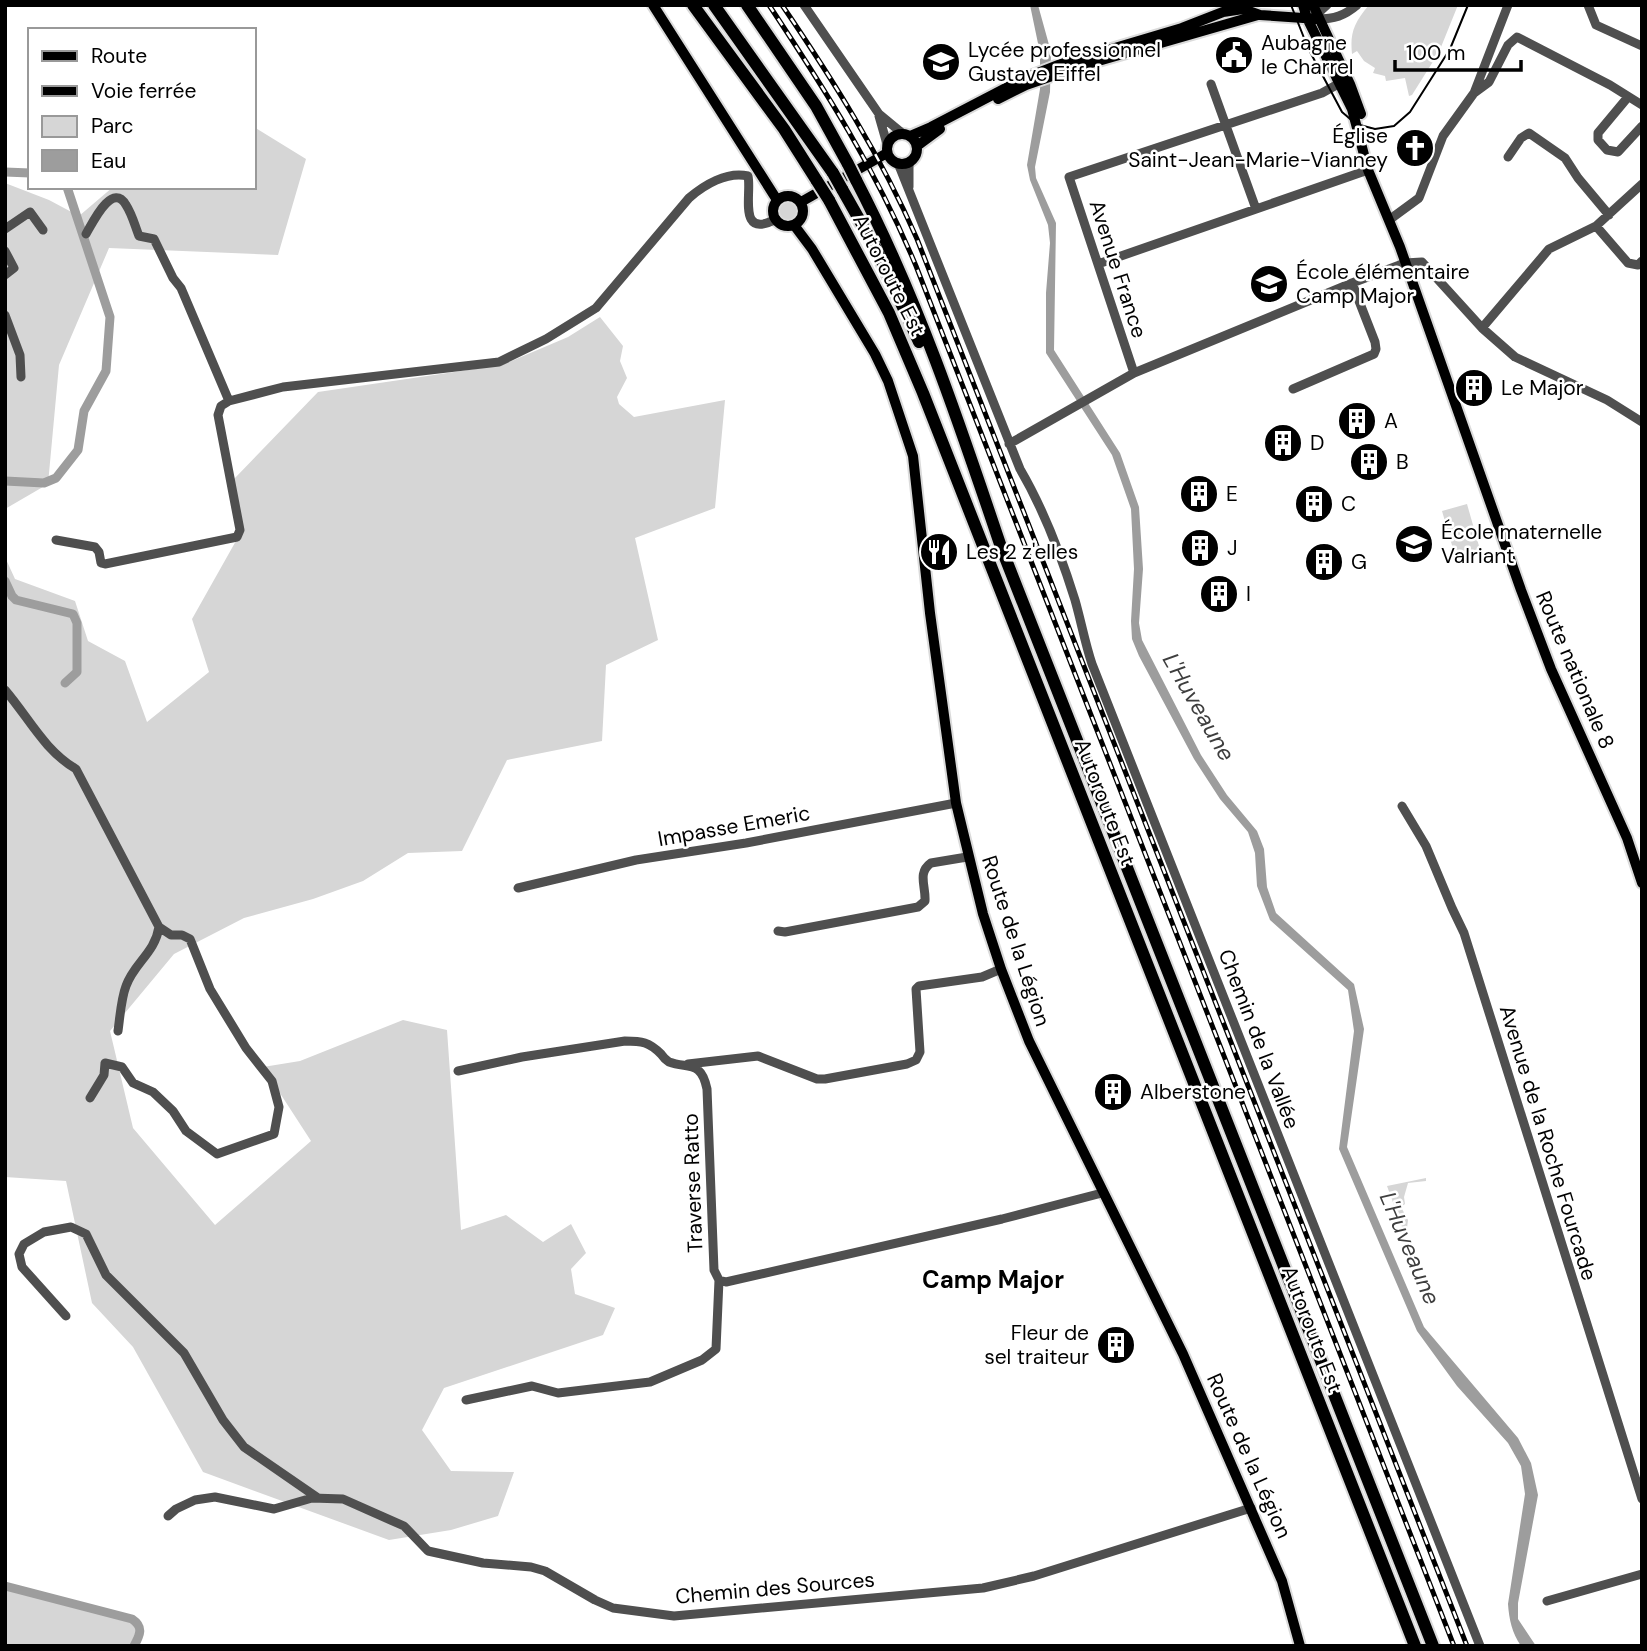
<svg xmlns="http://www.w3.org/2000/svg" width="1647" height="1651" viewBox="0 0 1647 1651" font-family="'DM Sans',sans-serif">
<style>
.green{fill:#d6d6d6}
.water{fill:#9d9d9d}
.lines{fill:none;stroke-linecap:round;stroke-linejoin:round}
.canal{stroke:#9d9d9d;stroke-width:9}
.major-casing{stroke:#dbdbdb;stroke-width:14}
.highway-casing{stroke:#dbdbdb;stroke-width:16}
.minor{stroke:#4f4f4f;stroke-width:9}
.major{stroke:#000;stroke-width:10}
.highway{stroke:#000;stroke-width:12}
.tram{stroke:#000;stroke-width:2}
.rail-casing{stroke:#000;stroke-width:5}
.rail{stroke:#fff;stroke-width:2.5;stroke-dasharray:8;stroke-linecap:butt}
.highway-bridge-casing{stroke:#dbdbdb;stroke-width:16;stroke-linecap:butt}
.highway-bridge{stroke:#000;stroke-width:12}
.labels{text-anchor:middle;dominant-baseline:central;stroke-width:5;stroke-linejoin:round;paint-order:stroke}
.poi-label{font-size:21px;fill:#000;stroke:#fff;text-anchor:start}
.street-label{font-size:21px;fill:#000;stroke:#fff}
.water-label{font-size:23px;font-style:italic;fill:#3e3e3e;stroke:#fff}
.quarter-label{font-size:24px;font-weight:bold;fill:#000;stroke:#fff}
</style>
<rect width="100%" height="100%" fill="#fff"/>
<path class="green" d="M1369 5H1458L1439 52 1412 95 1409 96 1405 78 1386 81 1385 76 1373 73 1375 68 1364 61 1357 51 1352 54C1350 34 1353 24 1369 5Z
M254 127 306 159 278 255 109 248 59 365 48 484 5 509V183L49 200 79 216 113 187H254Z
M778 211a10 10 0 1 1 20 0a10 10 0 1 1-20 0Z
M600 317 623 346 620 361 627 378 617 397 619 404 634 417 725 400 715 508 635 538 658 640 606 665 602 741 507 760 462 851 408 853 363 881 313 899 244 918 174 954 110 1031 133 1128 215 1225 311 1141 263 1067 300 1061 403 1020 447 1030 461 1230 506 1215 543 1242 571 1224 586 1253 571 1269 575 1294 615 1308 603 1335 444 1388 422 1430 451 1471 514 1472 498 1516 451 1530 389 1540 203 1472 133 1347 92 1303 66 1181 5 1177V557L15 579 75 601 88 641 125 661 147 722 209 672 192 619 241 532 234 479 318 392 502 365 568 337Z
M1467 504 1481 553 1456 559 1442 511Z
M1426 1178V1181L1408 1183 1404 1197 1405 1204 1401 1207 1408 1220 1407 1228 1403 1230 1387 1186Z
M5 1589 117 1617 132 1622 136 1631 130 1646H5Z"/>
<path class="water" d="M1030 5H1038L1051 52 1050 92 1035 167 1036 178 1056 223 1054 350 1120 453 1139 507 1143 569 1139 623 1142 640 1201 755 1227 795 1257 831 1264 849 1267 887 1276 913 1354 984 1364 1029 1347 1147 1424 1327 1518 1438 1531 1463 1538 1495 1518 1603V1619L1536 1646H1521C1512 1633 1509 1619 1508 1604L1525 1494 1521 1466 1508 1443 1457 1386 1417 1331 1339 1149 1354 1031 1348 990 1270 920 1257 886 1255 853 1248 832 1220 799 1194 759 1139 656 1132 639 1131 621 1134 569 1131 509 1112 455 1046 353V293L1050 243 1048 225 1030 180 1027 165 1040 89V53Z"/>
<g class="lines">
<path class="canal" d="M5 172 30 173
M5 481 44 483 56 478 78 450 84 411 106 371 110 317 67 187
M5 581 12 596 16 600 73 614 77 623V672L65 683
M5 1586 132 1619C144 1627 140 1635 134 1646"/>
<defs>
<path id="major" d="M653 5 777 200
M1303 5 1307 18 1352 109 1368 170 1400 247 1521 590 1551 669 1627 838 1642 883
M1313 5 1350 84 1361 114
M998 99 1026 85 1081 66 1258 15
M887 149a15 15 0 1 1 30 0a15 15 0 1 1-30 0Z
M910 136 931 127 1025 78 1061 64 1182 28 1223 12 1243 9 1260 15 1318 19
M917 146 940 129
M773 211a15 15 0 1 1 30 0a15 15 0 1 1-30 0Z
M801 202 887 153
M794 225 812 249 875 354 888 381 913 456 930 613 956 803 983 914 1001 969 1029 1041 1183 1354 1282 1581 1300 1646"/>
<path id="highway" d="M693 5 784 129 817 181
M714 5 833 173
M747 5 816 106 848 164
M856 180C917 297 959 422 1001 547L1433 1646
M842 189 876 249 919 342
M829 200 889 313 923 393 1415 1646"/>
</defs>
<use href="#major" class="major-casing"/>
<use href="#highway" class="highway-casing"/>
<path class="minor" d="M804 5 879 114 902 133
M1588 5 1596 25 1642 46
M1316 15 1327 5
M1318 19C1334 19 1344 16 1357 5
M1211 84 1256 209
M1474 93 1489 82 1508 45 1517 37 1610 85 1642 105
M1628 97 1598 133V140L1607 150 1618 152 1642 126
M879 116 887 144
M1508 157 1521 138 1529 133 1565 158 1578 178 1609 215
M909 162V187
M898 163 1020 469C1044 510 1061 555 1075 600 1081 621 1085 643 1092 664L1480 1646
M1389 220 1419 198 1443 136 1474 93 1508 5
M1596 226 1628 263 1638 265 1642 261
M5 229 30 212 43 230
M86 234C92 224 112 181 126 205 132 214 135 226 139 236L154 239 173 278 181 288 229 401
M5 251 14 268 5 275
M1098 264 1368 170
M5 315 20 355 21 377
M1482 328 1549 249 1596 226 1642 184
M1134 373 1069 177 1322 93 1340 83
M1293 389 1374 354 1376 349 1375 342 1352 283
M1009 444 1134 373 1352 283 1405 263 1422 262 1482 328 1515 357 1607 400 1642 422
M56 540 95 547 99 552 101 563 105 564 237 537 240 530 218 415 221 406 229 401 283 387 499 362 546 339 596 308 689 198C704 185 727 171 748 176 752 193 737 240 776 219
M5 690C29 718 44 750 76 769L159 927 171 935H182L190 939 210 989 246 1048 272 1081 279 1107 274 1134 217 1154 186 1131 173 1111 153 1092 133 1083 122 1067 105 1063 104 1075 90 1098
M1402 806 1426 846 1452 908 1464 933 1642 1499
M518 888 636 860 746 843 956 803
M778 931 785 932 918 907 925 901C926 886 917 873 931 863L967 857
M118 1031C120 1017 121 999 126 986 134 963 155 953 159 927
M688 1064 758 1056 817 1079H825L907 1064 916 1060 920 1052 916 989 919 986 982 977 1001 969
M458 1071 522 1057 625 1041C642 1041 649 1042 661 1054 663 1057 666 1060 669 1062 689 1069 701 1060 707 1089L714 1270 719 1280 726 1282 1002 1219 1102 1193
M66 1316 22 1267 19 1254 24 1244 44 1232 71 1227 86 1234 106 1275 184 1353 223 1420 244 1447 318 1498
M466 1400 532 1386 558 1393 650 1382 702 1360 716 1349 719 1280
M168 1516 176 1509 195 1500 215 1497 274 1509 312 1498 343 1499 404 1526 428 1551 483 1563 531 1567 545 1571 595 1600 613 1608 674 1616 983 1588 1034 1576 1251 1508
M1547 1601 1642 1574"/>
<use href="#major" class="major"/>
<use href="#highway" class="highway"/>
<path class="tram" d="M1291 5 1308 48 1342 112 1356 124 1375 129 1394 126 1410 112 1450 49 1468 5"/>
<defs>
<path id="rail" d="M769 5C826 91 876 170 916 266L1454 1646
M782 5C833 80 881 156 917 239L1467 1646"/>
</defs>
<use href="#rail" class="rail-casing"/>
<use href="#rail" class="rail"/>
<defs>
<path id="highway-bridge" d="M848 164 856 180
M833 173 842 189
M817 181 829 200"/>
</defs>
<use href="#highway-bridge" class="highway-bridge-casing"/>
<use href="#highway-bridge" class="highway-bridge"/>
</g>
<defs>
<symbol id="civic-disc" viewBox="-11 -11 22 22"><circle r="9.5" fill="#000" stroke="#fff"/><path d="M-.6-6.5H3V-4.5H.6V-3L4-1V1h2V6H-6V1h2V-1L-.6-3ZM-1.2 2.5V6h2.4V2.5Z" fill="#fff"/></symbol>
<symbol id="school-disc" viewBox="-11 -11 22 22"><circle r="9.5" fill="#000" stroke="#fff"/><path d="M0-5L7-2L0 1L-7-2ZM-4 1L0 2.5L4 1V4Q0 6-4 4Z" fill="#fff"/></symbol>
<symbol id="church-disc" viewBox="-11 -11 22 22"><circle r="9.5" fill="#000" stroke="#fff"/><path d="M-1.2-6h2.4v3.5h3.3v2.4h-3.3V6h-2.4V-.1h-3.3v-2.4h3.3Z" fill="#fff"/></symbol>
<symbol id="building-disc" viewBox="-11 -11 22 22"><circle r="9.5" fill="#000" stroke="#fff"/><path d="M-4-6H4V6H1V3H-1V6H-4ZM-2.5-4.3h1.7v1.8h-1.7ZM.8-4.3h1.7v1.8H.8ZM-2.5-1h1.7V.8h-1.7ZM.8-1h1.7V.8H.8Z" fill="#fff"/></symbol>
<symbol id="restaurant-disc" viewBox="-11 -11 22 22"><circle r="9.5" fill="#000" stroke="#fff"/><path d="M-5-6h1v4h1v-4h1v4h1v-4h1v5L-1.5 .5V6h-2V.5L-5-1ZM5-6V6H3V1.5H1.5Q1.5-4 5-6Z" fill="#fff"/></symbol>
</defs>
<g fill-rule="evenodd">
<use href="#civic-disc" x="1212" y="33" width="44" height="44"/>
<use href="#school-disc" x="919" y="40" width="44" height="44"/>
<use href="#church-disc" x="1393" y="126" width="44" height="44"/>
<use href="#school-disc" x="1247" y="262" width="44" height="44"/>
<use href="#building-disc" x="1452" y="366" width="44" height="44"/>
<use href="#building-disc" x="1335" y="399" width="44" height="44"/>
<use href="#building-disc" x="1261" y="421" width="44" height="44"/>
<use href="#building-disc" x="1347" y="440" width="44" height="44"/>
<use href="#building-disc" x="1177" y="472" width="44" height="44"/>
<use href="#building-disc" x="1292" y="482" width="44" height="44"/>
<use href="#school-disc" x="1392" y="522" width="44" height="44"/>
<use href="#building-disc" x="1178" y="526" width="44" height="44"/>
<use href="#restaurant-disc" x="917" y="530" width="44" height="44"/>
<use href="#building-disc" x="1302" y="540" width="44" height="44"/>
<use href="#building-disc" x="1197" y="572" width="44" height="44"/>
<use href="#building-disc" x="1091" y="1070" width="44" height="44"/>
<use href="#building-disc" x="1094" y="1323" width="44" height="44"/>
</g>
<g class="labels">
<g class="poi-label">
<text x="1261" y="43">Aubagne<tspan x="1261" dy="24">le Charrel</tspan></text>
<text x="968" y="50">Lycée professionnel<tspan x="968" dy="24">Gustave Eiffel</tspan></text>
<text x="1388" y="136" text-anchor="end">Église<tspan x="1388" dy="24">Saint-Jean-Marie-Vianney</tspan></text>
<text x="1296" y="272">École élémentaire<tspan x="1296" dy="24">Camp Major</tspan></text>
<text x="1501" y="388">Le Major</text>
<text x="1384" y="421">A</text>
<text x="1310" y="443">D</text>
<text x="1396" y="462">B</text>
<text x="1226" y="494">E</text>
<text x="1341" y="504">C</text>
<text x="1441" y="532">École maternelle<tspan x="1441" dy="24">Valriant</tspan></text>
<text x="1227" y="548">J</text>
<text x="966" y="552">Les 2 z'elles</text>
<text x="1351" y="562">G</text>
<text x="1246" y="594">I</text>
<text x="1140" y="1092">Alberstone</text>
<text x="1089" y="1333" text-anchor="end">Fleur de<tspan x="1089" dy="24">sel traiteur</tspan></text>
</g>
<g class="street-label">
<text transform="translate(1118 269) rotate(72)">Avenue France</text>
<text transform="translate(889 275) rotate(63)">Autoroute Est</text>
<text transform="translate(1575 670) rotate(67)">Route nationale 8</text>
<text transform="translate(1105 802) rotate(69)">Autoroute Est</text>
<text transform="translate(734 826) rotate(-10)">Impasse Emeric</text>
<text transform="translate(1016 941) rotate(72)">Route de la Légion</text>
<text transform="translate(1259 1039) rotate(69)">Chemin de la Vallée</text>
<text transform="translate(1548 1143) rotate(73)">Avenue de la Roche Fourcade</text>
<text transform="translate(693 1183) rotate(-92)">Traverse Ratto</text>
<text transform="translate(1312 1329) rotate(69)">Autoroute Est</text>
<text transform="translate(1249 1456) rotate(66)">Route de la Légion</text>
<text transform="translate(775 1588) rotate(-5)">Chemin des Sources</text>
</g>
<g class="water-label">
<text transform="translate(1199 707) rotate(60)">L'Huveaune</text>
<text transform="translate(1410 1248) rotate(67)">L'Huveaune</text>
</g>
<g class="quarter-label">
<text x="993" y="1279">Camp Major</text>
</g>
</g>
<rect width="1647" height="1651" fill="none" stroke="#000000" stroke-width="14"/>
<rect x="28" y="28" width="228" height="161" fill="#ffffff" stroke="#999999" stroke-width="2"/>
<rect x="42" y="51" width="35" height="10" fill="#000000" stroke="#999999" stroke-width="2"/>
<text x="91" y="63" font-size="21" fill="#000000">Route</text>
<rect x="42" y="86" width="35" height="10" fill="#000000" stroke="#999999" stroke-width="2"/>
<text x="91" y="98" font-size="21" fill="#000000">Voie ferrée</text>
<rect x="42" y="116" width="35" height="21" fill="#d6d6d6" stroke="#999999" stroke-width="2"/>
<text x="91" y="133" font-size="21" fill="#000000">Parc</text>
<rect x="42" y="150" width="35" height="21" fill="#9d9d9d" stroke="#999999" stroke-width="2"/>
<text x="91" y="168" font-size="21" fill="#000000">Eau</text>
<path d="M1395 60v10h126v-10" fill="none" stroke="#000000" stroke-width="3.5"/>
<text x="1406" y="60" font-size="21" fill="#000000" stroke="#ffffff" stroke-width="5" paint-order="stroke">100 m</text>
</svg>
